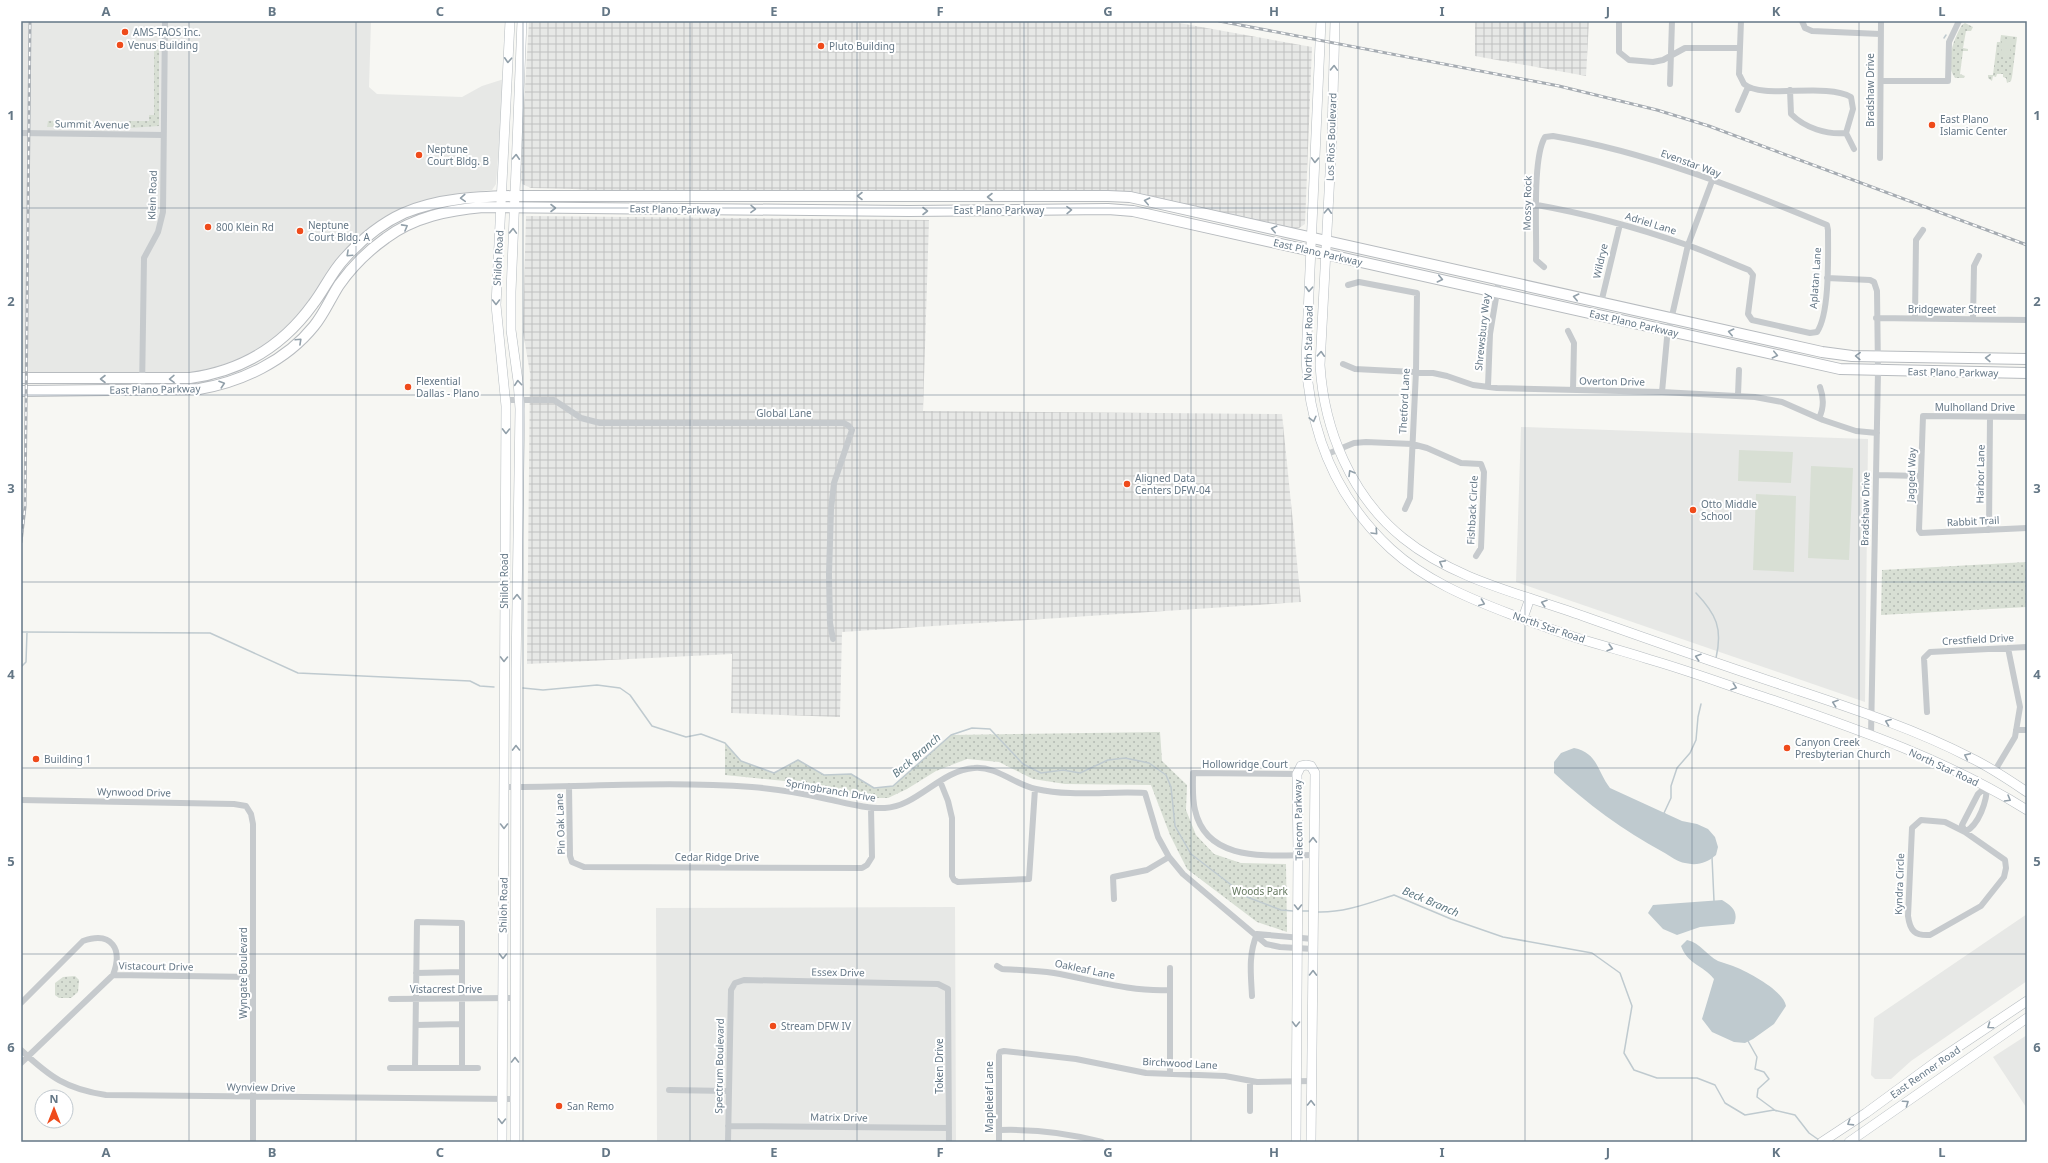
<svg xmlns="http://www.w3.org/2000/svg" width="2048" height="1163" viewBox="0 0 2048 1163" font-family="'Noto Sans',sans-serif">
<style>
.built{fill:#e7e8e6}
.industrial{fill:url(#industrial-grid)}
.grass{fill:url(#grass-dots)}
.garden{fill:#d8dfd4}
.water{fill:#bfcacf}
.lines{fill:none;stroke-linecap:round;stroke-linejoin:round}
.stream{stroke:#bfcacf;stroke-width:1.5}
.secondary-casing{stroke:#b6bcc0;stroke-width:10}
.primary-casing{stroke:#b7bbbf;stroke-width:12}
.street{stroke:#c6cacd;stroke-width:6}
.secondary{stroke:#fff;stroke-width:9}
.primary{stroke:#fff;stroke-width:10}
.rail-casing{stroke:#a6acb2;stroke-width:3}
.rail{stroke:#fff;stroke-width:1.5;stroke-dasharray:4.5;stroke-linecap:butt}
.oneway{stroke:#92a0aa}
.grid{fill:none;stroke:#647786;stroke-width:1;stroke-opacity:0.55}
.poi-dot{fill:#ef4b1b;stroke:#fff;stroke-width:1.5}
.labels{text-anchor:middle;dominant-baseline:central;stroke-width:4;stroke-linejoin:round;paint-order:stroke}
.poi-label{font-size:10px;fill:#647786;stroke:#fff;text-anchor:start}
.street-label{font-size:10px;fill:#647786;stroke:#fff}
.park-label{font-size:10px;fill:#64785f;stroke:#fff}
.water-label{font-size:11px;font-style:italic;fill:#5f7983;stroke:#fff}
.neatline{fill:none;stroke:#647786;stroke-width:1.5}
.grid-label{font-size:13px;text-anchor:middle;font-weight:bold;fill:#647786}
</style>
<defs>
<pattern id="industrial-grid" width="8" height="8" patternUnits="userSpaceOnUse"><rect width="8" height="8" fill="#e7e8e6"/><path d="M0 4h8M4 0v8" fill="none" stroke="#bfc1c0"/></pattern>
<pattern id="grass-dots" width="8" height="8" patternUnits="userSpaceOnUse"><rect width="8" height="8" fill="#d8dfd4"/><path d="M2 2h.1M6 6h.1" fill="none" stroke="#b3bab2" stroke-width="1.8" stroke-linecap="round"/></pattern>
</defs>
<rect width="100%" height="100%" fill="#f7f7f3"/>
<path class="built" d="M21 21H371L369 87 377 94 462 97 482 86 504 79 496 184 492 190 459 193 415 204 371 229 286 329 272 341 250 354 227 364 201 371 175 374 21 372Z
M1521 427 1868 439 1865 702 1516 582Z
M955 907 956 1142H657L656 908Z
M2027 914V981L1911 1061 1891 1079H1875L1871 1075 1874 1018Z
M2027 1035V1106L2026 1107 1993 1057Z"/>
<path class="industrial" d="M529 21H1168L1312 47 1305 224 1299 228 1294 229 1135 194 602 192 576 189 531 188 522 184 520 174Z
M1475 21H1589L1586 76 1475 56Z
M526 216 929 220 923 411 1282 414 1301 602 842 632 840 717 731 713 732 654 527 664 530 373 523 332Z"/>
<path class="grass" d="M1965 23 1973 27 1971 31H1966L1963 48 1968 49V51H1963L1960 74 1965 76 1964 78H1955C1944 64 1954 38 1962 25Z
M2001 35 2017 37 2012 77 2011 81 2007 83 2006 78 2003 77V74H1997L1996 77 1993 76 1992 81 1988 78V75H1993L1997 42H2000Z
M154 43H159V126L130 128 129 121H149V115H154Z
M48 121H123L122 127H47Z
M2027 562V607L1881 615 1882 570Z
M1160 732 1162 761 1187 785 1186 810 1196 835 1214 854 1241 863 1286 864 1287 932 1257 922 1187 869 1170 835 1151 785 1065 784 1033 779 999 762 967 759 936 771 907 789 888 798H865L815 784 725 775V743L741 761 774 773 798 760 824 775 851 774 874 788 893 786 951 735Z
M75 976 79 980 78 992 71 998H59L55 995V983L63 977Z"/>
<path class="garden" d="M2002 39 2012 40 2009 58 2001 57Z
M1739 450 1793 452 1791 483 1738 481Z
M1811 466 1853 468 1849 560 1808 558Z
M1756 494 1796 496 1794 572 1753 570Z"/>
<path class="water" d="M1574 748C1598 753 1597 771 1610 788L1682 821 1697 824 1708 829 1715 837 1718 847 1716 855C1707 863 1697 866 1685 863 1678 862 1670 856 1663 852 1624 831 1586 803 1554 773V762L1561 753Z
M1722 900C1732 906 1739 912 1734 924L1700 927 1677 935 1663 929 1648 913 1653 905Z
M1687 940C1701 943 1706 955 1718 961 1723 963 1728 964 1733 966 1748 972 1783 990 1786 1006L1774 1024 1753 1039 1745 1043 1734 1042 1712 1032 1702 1019 1714 979C1702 964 1688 965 1681 946Z"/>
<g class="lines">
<path class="stream" d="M1944 38 1946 35
M1696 593C1716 614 1723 628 1716 658
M21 632 210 633 298 673 470 681 480 686 494 687
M21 667 26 662 27 632
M523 688 543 690 597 685 620 688 630 695 652 726 686 737 701 734 725 743 741 761 774 773 798 760 824 775 851 774 874 788 893 786 951 735 972 728 990 729 1023 764 1041 773 1063 770 1080 773 1108 760 1125 758 1149 763 1166 775 1171 787 1175 826 1191 854 1247 897 1281 910 1293 911
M1665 814 1664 813 1671 798V786L1677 768 1690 753 1696 740 1698 717 1701 704
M1712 857 1714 901
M1301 911H1309
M1317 912C1344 913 1369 903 1394 895L1451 919 1503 937 1592 953 1620 973 1632 1006 1624 1053 1634 1070 1657 1078H1697L1715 1085 1725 1103 1745 1115 1774 1110 1795 1115 1809 1133 1819 1140
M1748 1041 1757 1057 1755 1069 1764 1072 1769 1079 1758 1089 1757 1097 1776 1111"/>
<defs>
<path id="secondary" d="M1321 21 1306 360C1310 434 1336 498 1391 549 1425 580 1468 598 1510 614 1531 622 1553 630 1574 637 1599 645 1624 651 1648 659 1690 671 1732 687 1773 700 1860 730 1949 761 2027 810
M1335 21 1332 135 1320 365C1324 430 1351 496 1403 538 1455 580 1522 594 1583 616 1645 638 1707 660 1770 681 1838 704 1907 725 1971 758 1990 767 2009 780 2027 792
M1523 618 1530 598
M502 1142 506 406 496 305 510 21
M515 1142 516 668 520 409 518 381 511 330V292L522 21
M1296 1142 1298 855 1297 774 1301 766 1306 765 1311 766 1315 773 1311 1142
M1822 1142 1866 1113 1937 1061 2027 1001
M1849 1142 2027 1018"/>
<path id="primary" d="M21 378H190C242 371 282 347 313 304 324 290 331 273 344 259 360 241 382 223 404 213 440 198 476 197 514 196H1108L1130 197 1822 352 1852 356 2027 359
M21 391 199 389C241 382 286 361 314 326 324 314 330 299 339 285 351 268 369 250 386 238 414 217 449 210 483 207L909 211 1108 209 1133 211 1840 369 2027 373"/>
</defs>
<use href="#secondary" class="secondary-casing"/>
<use href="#primary" class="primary-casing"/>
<path class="street" d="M1619 21V52L1629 60 1653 62 1663 60 1685 48H1739
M1741 21 1739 74 1744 84C1763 100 1825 82 1851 97L1853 109 1846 133C1827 135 1805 128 1791 114L1790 90
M1802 21 1805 28 1812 31 1880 34
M1881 81H1948L1949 42 1959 21
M1670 84 1672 21
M1738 110 1748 87
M21 133 163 135
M1846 133 1854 149
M1880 158 1881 21
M1537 205C1588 214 1638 228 1687 245 1708 252 1728 262 1749 270L1753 275 1748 314 1752 320 1810 333 1817 332C1830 313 1828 255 1828 230L1827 225C1738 188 1647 152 1553 136L1545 137C1532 158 1537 232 1536 260L1544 267
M1827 278 1870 280 1874 282 1877 291 1878 371 1871 736
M1348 285 1359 282 1417 293 1416 371 1410 498 1405 509
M1601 303 1620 224
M1876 318 2027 320
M1915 318 1916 240 1923 230
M1973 319 1974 266 1979 256
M1568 331 1574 343 1573 390
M1343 364 1355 369 1433 373 1447 376 1473 385 1497 388 1662 392 1755 397 1782 402 1823 420 1856 431 1877 433
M1488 386 1490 334 1499 280
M142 390 144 258 158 232 163 212 165 21
M1662 392 1667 338 1688 245 1712 181
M1738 395 1739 370
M506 400H554L581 418 600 423H844L849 426 852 430 834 483 831 509 829 574 830 623 833 639
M2027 417 1923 416 1919 530 1921 533 2027 528
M1819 418C1824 408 1824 398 1820 387
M1325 455 1354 443 1366 442 1412 444 1427 448 1461 463 1481 464 1484 472 1481 548 1476 556
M1876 475 1921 476
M1989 530 1990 417
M1927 712 1924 658 1930 652 2027 647
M2016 730H2027
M1994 772 2015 737 2020 707 2008 648
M1297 774 1193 773C1193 785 1192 798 1195 810 1207 864 1271 855 1313 855
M940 781 948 801 952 818V876L954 880 958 882 1029 879 1035 789
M569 786 570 856 572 862 584 867 862 868 867 865 872 857 871 808
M1987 786C1987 801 1979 825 1965 832L1962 825 1978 794Z
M504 787C587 787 669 781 752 787 777 789 802 793 827 799 846 803 866 809 885 808 916 807 941 770 974 768 997 766 1015 785 1036 789 1072 797 1108 791 1145 793L1158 837 1169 857 1183 874 1266 944 1280 947 1313 949
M21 800 234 804 246 806 251 814 253 824V1142
M1921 820 1945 822 1965 832 2005 860 2006 868 2004 877 1981 906 1930 935C1915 936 1910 931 1908 916L1912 828Z
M1114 899 1113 877 1147 870 1169 857
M1257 934 1313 939
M997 966 1002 969C1019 970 1037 970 1054 973 1093 980 1130 992 1170 990
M1170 968V1074
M416 973 462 972
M1252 996C1251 975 1248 955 1257 934
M391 999 515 998
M21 1003 83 941C112 931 123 949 113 975
M416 1025 462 1024
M21 1050C50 1077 66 1089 106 1095L515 1099
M21 1063 113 975 253 977
M390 1068H478
M415 1068 417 922 462 923V1068
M1250 1081V1111
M669 1090 728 1091
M728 1126 949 1128
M1000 1130C1034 1129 1069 1133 1102 1142
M728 1142 731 990 735 983 744 980 938 984 948 989 949 1142
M999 1142V1055L1000 1052 1004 1051 1076 1059 1146 1073 1225 1076 1257 1082 1311 1081"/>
<use href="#secondary" class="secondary"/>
<use href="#primary" class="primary"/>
<defs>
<path id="rail" d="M1219 21 1559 86 1657 110 1709 126 2027 245
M21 542 25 507 30 21"/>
</defs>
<use href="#rail" class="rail-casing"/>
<use href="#rail" class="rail"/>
</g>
<defs><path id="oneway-chevron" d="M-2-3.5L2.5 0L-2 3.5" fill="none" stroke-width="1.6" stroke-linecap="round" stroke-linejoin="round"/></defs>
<g class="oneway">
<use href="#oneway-chevron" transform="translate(508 60) rotate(93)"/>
<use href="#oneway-chevron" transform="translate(1334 68) rotate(-88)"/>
<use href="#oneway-chevron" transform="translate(516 157) rotate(-87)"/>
<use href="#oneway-chevron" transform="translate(1315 160) rotate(92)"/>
<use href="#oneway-chevron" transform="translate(860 196) rotate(-180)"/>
<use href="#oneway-chevron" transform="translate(990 197) rotate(-180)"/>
<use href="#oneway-chevron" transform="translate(463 198) rotate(176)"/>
<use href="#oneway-chevron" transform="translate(1147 201) rotate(-168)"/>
<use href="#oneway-chevron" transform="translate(553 208)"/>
<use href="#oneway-chevron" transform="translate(753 209) rotate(1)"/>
<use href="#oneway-chevron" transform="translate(1069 210) rotate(-1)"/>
<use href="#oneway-chevron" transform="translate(925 211)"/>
<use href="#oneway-chevron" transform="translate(1328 211) rotate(-87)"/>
<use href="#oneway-chevron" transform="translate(405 227) rotate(-29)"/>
<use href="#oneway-chevron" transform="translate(1274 229) rotate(-167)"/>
<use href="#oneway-chevron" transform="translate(513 231) rotate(-88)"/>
<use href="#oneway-chevron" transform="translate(349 254) rotate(137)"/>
<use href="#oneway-chevron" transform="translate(1440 279) rotate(13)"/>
<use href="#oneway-chevron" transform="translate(1309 289) rotate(93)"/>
<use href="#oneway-chevron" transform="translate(1576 297) rotate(-167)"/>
<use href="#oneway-chevron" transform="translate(496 302) rotate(90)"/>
<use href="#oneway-chevron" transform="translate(1731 332) rotate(-167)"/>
<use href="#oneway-chevron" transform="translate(299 341) rotate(-43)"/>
<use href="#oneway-chevron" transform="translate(1321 354) rotate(-87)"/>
<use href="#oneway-chevron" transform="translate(1775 355) rotate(13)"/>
<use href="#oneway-chevron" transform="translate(1858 356) rotate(-178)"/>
<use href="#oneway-chevron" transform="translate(1988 358) rotate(-179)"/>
<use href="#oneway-chevron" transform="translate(103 379) rotate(-180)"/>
<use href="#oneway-chevron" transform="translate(172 379) rotate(179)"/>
<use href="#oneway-chevron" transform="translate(518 383) rotate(-95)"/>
<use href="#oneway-chevron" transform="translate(222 384) rotate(-18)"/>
<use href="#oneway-chevron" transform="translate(1313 419) rotate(76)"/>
<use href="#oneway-chevron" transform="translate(506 431) rotate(91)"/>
<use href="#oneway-chevron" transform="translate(1351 473) rotate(-121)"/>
<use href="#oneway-chevron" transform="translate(1375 532) rotate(47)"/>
<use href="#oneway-chevron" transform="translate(1442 563) rotate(-152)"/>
<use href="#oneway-chevron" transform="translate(517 597) rotate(-89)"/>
<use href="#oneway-chevron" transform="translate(1482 603) rotate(21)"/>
<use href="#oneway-chevron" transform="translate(1544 603) rotate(-162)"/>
<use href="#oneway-chevron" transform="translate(1610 648) rotate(16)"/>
<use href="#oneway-chevron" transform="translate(1698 657) rotate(-162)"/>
<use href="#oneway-chevron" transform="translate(504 659) rotate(91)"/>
<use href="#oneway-chevron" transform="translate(1734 687) rotate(19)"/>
<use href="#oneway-chevron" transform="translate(1835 703) rotate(-161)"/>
<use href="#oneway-chevron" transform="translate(1888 722) rotate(-159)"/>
<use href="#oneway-chevron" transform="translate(516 748) rotate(-91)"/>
<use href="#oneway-chevron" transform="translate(1967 756) rotate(-155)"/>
<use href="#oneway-chevron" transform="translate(2008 799) rotate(30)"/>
<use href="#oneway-chevron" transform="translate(504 826) rotate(90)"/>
<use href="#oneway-chevron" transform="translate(1313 840) rotate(-89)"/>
<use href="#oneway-chevron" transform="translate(1298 907) rotate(90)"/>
<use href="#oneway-chevron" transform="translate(503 956) rotate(91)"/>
<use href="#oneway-chevron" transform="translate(1313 973) rotate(-89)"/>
<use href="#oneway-chevron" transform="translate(1296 1024) rotate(91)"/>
<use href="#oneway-chevron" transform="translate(1990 1026) rotate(145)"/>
<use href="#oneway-chevron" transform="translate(515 1060) rotate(-90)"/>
<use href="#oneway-chevron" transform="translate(1311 1103) rotate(-89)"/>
<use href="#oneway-chevron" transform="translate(1906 1103) rotate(-35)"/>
<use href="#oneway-chevron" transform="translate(502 1121) rotate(91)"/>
<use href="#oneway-chevron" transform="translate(1850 1123) rotate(148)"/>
</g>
<path class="grid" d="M189 21V1142M356 21V1142M523 21V1142M690 21V1142M857 21V1142M1024 21V1142M1191 21V1142M1358 21V1142M1525 21V1142M1692 21V1142M1859 21V1142M21 208H2027M21 395H2027M21 582H2027M21 768H2027M21 954H2027"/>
<g class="poi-dot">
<circle cx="125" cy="32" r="4"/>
<circle cx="120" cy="45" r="4"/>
<circle cx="821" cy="46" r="4"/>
<circle cx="1932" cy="125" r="4"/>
<circle cx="419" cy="155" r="4"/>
<circle cx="208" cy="227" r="4"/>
<circle cx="300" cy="231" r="4"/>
<circle cx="408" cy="387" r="4"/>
<circle cx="1127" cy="484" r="4"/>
<circle cx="1693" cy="510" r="4"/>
<circle cx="1787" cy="748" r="4"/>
<circle cx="36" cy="759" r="4"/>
<circle cx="773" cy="1026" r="4"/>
<circle cx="559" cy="1106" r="4"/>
</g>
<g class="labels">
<g class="poi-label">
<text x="133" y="32">AMS-TAOS Inc.</text>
<text x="128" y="45">Venus Building</text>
<text x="829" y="46">Pluto Building</text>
<text x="1940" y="119">East Plano<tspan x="1940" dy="12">Islamic Center</tspan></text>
<text x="427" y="149">Neptune<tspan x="427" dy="12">Court Bldg. B</tspan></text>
<text x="308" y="225">Neptune<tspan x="308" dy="12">Court Bldg. A</tspan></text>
<text x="216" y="227">800 Klein Rd</text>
<text x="416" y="381">Flexential<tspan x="416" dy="12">Dallas - Plano</tspan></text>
<text x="1135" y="478">Aligned Data<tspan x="1135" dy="12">Centers DFW-04</tspan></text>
<text x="1701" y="504">Otto Middle<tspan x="1701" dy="12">School</tspan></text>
<text x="1795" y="742">Canyon Creek<tspan x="1795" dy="12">Presbyterian Church</tspan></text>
<text x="44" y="759">Building 1</text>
<text x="781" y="1026">Stream DFW IV</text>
<text x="567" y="1106">San Remo</text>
</g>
<g class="street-label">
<text transform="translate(1870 90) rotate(-90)">Bradshaw Drive</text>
<text transform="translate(92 124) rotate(1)">Summit Avenue</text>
<text transform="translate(1331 137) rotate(-88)">Los Rios Boulevard</text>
<text transform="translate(1691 163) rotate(20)">Evenstar Way</text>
<text transform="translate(152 195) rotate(-88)">Klein Road</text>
<text transform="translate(1527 203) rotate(-89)">Mossy Rock</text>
<text transform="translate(675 209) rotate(1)">East Plano Parkway</text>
<text x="999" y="210">East Plano Parkway</text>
<text transform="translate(1651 223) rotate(17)">Adriel Lane</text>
<text transform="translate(1318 252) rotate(13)">East Plano Parkway</text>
<text transform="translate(498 258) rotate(-87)">Shiloh Road</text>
<text transform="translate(1600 261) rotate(-77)">Wildrye</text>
<text transform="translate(1815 278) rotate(-86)">Aplatan Lane</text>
<text x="1952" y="309">Bridgewater Street</text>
<text transform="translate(1634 323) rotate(13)">East Plano Parkway</text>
<text transform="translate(1482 332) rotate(-84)">Shrewsbury Way</text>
<text transform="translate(1308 343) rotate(-89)">North Star Road</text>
<text transform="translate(1953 372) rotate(1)">East Plano Parkway</text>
<text transform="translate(1612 381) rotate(1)">Overton Drive</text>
<text transform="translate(155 389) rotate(-1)">East Plano Parkway</text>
<text transform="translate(1404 401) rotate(-87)">Thetford Lane</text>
<text x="1975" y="407">Mulholland Drive</text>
<text x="784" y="413">Global Lane</text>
<text transform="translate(1980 474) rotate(-89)">Harbor Lane</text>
<text transform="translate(1911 475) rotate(-88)">Jagged Way</text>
<text transform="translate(1865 509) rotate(-89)">Bradshaw Drive</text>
<text transform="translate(1472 510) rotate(-87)">Fishback Circle</text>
<text transform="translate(1973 521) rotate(-3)">Rabbit Trail</text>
<text transform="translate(504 581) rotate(-90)">Shiloh Road</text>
<text transform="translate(1549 627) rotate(19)">North Star Road</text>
<text transform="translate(1978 639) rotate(-3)">Crestfield Drive</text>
<text x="1245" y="764">Hollowridge Court</text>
<text transform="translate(1944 767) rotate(25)">North Star Road</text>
<text transform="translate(831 790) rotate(10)">Springbranch Drive</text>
<text transform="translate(134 792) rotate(1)">Wynwood Drive</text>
<text transform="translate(1298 820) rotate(-91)">Telecom Parkway</text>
<text transform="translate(560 824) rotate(-92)">Pin Oak Lane</text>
<text x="717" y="857">Cedar Ridge Drive</text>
<text transform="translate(1899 884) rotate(-88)">Kyndra Circle</text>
<text transform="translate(503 905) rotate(-89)">Shiloh Road</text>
<text transform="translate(156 966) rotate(1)">Vistacourt Drive</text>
<text transform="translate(1085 969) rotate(12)">Oakleaf Lane</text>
<text transform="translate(838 972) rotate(1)">Essex Drive</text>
<text transform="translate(243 973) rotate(-90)">Wyngate Boulevard</text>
<text x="446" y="989">Vistacrest Drive</text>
<text transform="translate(1180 1063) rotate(3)">Birchwood Lane</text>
<text transform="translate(719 1066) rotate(-89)">Spectrum Boulevard</text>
<text transform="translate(939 1066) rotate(-90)">Token Drive</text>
<text transform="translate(1925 1072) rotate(-35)">East Renner Road</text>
<text transform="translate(261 1087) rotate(1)">Wynview Drive</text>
<text transform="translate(989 1097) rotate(-90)">Mapleleaf Lane</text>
<text transform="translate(839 1117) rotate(1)">Matrix Drive</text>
</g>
<g class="park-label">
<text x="1260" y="891">Woods Park</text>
</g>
<g class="water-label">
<text transform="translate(916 755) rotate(-41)">Beck Branch</text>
<text transform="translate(1431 901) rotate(23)">Beck Branch</text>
</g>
</g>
<rect width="2048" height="1163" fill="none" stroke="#ffffff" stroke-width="44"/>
<g transform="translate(54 1109)"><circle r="19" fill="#ffffff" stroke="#c1c9cf"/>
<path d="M0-3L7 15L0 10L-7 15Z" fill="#ef4b1b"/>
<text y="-6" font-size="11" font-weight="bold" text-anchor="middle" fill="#647786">N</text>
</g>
<rect x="22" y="22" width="2004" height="1119" class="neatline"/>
<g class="grid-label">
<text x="106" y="16">A</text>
<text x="272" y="16">B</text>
<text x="440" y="16">C</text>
<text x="606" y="16">D</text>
<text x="774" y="16">E</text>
<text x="940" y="16">F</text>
<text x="1108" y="16">G</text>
<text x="1274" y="16">H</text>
<text x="1442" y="16">I</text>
<text x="1608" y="16">J</text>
<text x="1776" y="16">K</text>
<text x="1942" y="16">L</text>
<text x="11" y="120">1</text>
<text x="2037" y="120">1</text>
<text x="11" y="306">2</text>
<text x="2037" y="306">2</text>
<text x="11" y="493">3</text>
<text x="2037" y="493">3</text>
<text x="11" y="679">4</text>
<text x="2037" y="679">4</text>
<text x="11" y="866">5</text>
<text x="2037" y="866">5</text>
<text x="11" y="1052">6</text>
<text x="2037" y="1052">6</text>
<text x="106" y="1157">A</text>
<text x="272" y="1157">B</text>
<text x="440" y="1157">C</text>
<text x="606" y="1157">D</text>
<text x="774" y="1157">E</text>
<text x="940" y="1157">F</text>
<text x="1108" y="1157">G</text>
<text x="1274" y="1157">H</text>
<text x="1442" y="1157">I</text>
<text x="1608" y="1157">J</text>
<text x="1776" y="1157">K</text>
<text x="1942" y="1157">L</text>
</g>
</svg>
